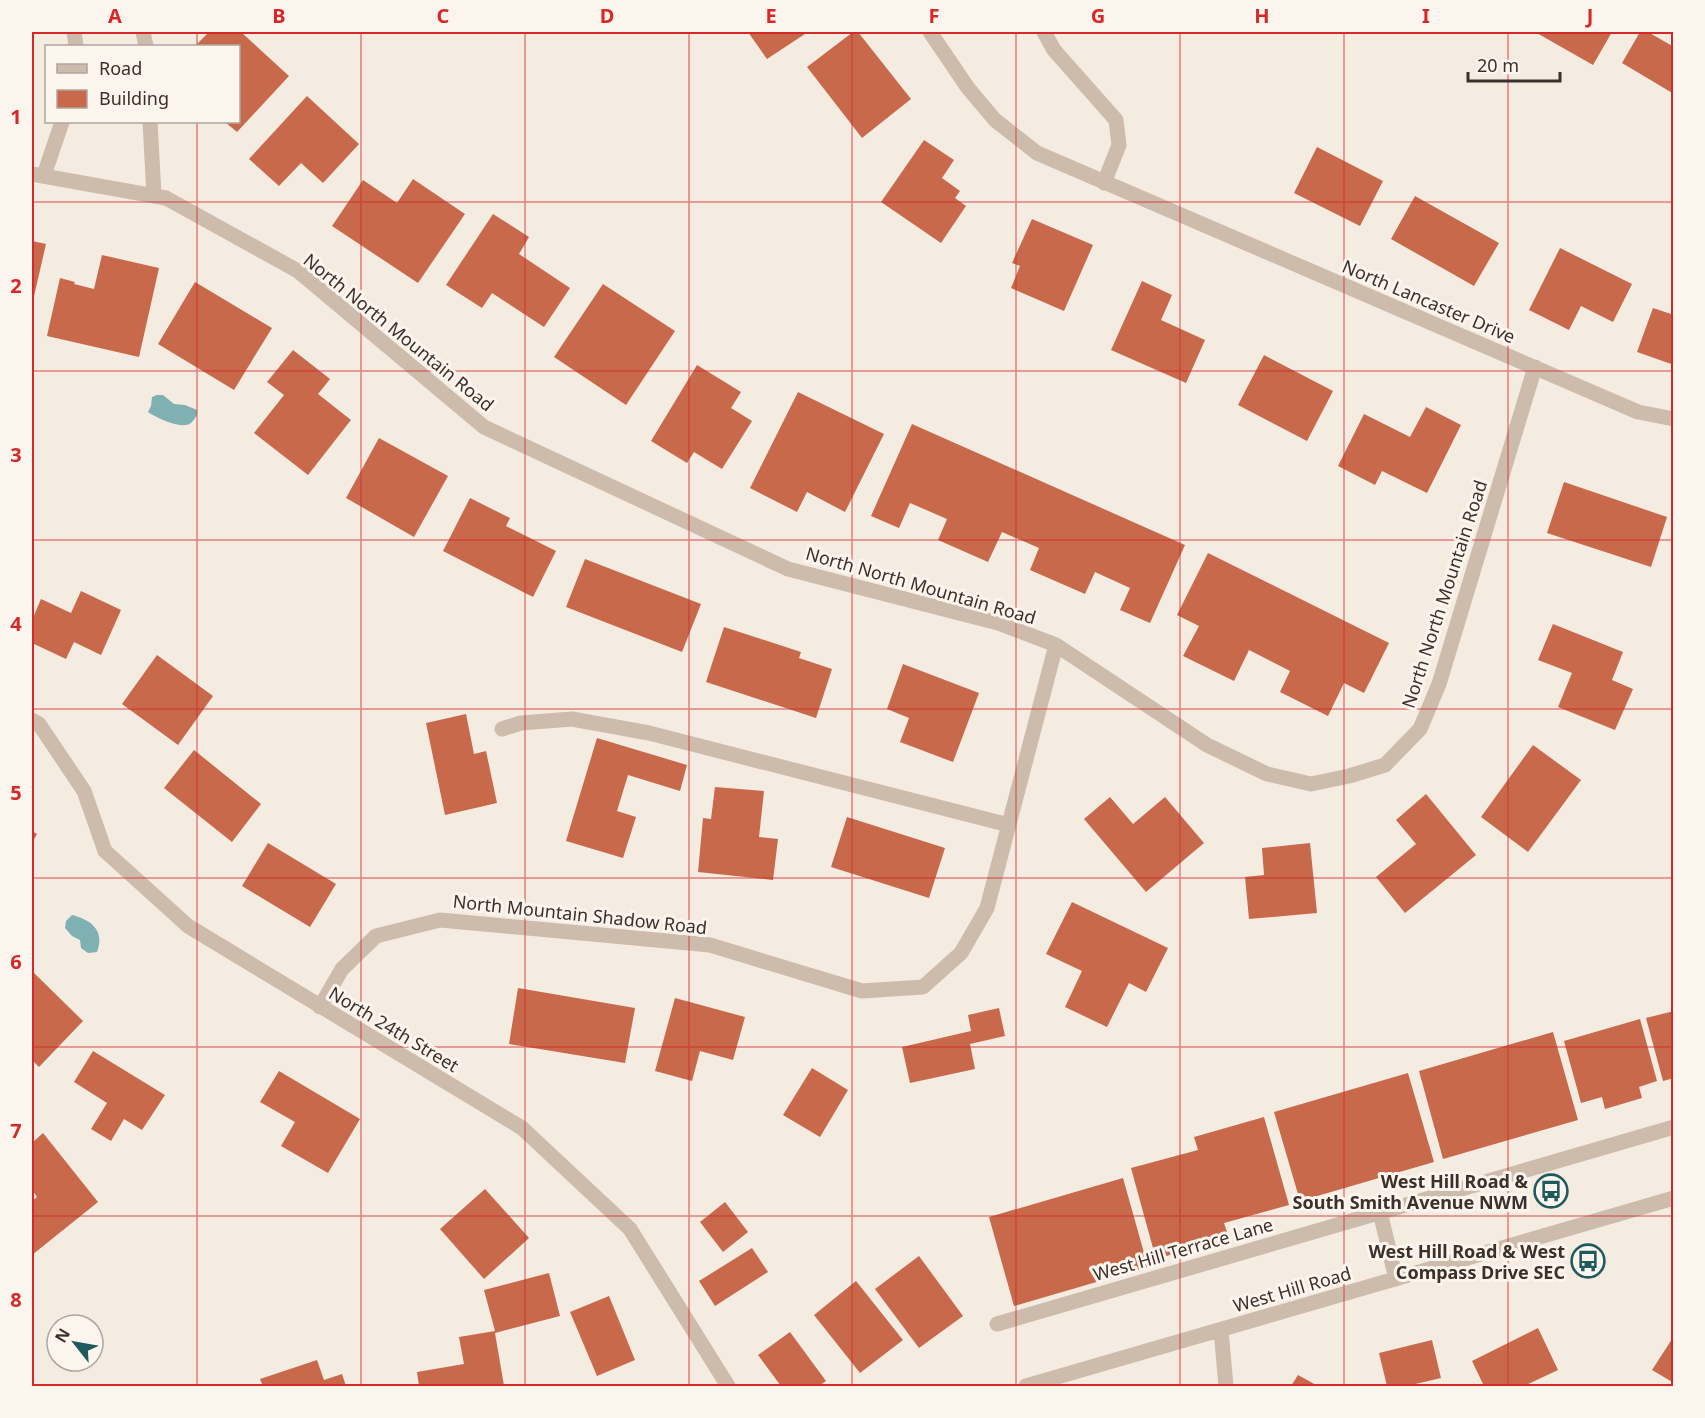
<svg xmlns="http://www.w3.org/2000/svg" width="1705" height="1418" viewBox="0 0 1705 1418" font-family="'Noto Sans',sans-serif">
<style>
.water{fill:#7fb0b2}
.building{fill:#c8694b}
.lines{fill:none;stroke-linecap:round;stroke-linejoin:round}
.minor{stroke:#cdbbac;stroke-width:15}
.grid{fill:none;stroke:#d62828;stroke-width:1.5;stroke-opacity:0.55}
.labels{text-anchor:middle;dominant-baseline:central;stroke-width:6;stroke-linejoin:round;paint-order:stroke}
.street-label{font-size:18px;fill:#3b302b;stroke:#fbf5ee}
.poi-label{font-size:18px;font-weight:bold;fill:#3b302b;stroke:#fbf5ee;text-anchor:end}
.neatline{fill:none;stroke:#d62828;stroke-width:2}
.grid-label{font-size:20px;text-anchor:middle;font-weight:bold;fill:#d62828}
</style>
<rect width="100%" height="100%" fill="#f4ebe1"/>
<path class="water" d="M157 395H163L174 404 185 405 197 410V415C195 418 193 421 191 423 181 430 157 418 148 412L151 406 152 397Z
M72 915C92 920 105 931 97 952L88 953 81 948 80 940 72 936 65 928 66 921Z"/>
<path class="building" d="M209 32H241L289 76 237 132 225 122H238V46H195Z
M748 32H808L767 59Z
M853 32H858L911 99 862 138 807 67Z
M1535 32H1612L1593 65Z
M1640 32H1648L1674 47V94L1622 63Z
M307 96 359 144 323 183 301 163 279 186 249 159Z
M924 140 954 160 942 178 960 191 955 198 966 206 941 243 881 202Z
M1317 147 1383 181 1360 226 1294 193Z
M413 179 465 214 418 283 332 226 363 180 397 203Z
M1415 196 1499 243 1474 286 1391 239Z
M493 214 529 237 519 254 570 288 544 327 492 293 482 308 446 285Z
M1032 219 1093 245 1064 311 1011 288 1020 266 1012 263Z
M32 241 46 244 32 305Z
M1560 248 1632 284 1613 322 1581 306 1569 330 1529 310Z
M102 255 159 268 139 357 47 336 60 278 75 282 74 284 94 289Z
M1142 281 1172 295 1161 320 1205 340 1186 383 1111 350Z
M195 282 272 328 234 390 158 344Z
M603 284 675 331 626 405 554 357Z
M1653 308 1674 315V365L1637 352Z
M293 350 330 379 318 394 351 420 308 475 254 433 284 395 267 382Z
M1264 355 1333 391 1307 441 1238 405Z
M697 365 741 392 731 408 752 421 722 469 694 452 687 463 651 441Z
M798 392 884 434 845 512 807 492 797 512 750 488Z
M1426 407 1461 425 1427 493 1382 471 1375 485 1338 466 1364 414 1410 437Z
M912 424 1185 545 1150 623 1120 610 1130 588 1095 572 1085 594 1030 570 1039 548 1002 532 988 562 938 540 947 519 910 503 899 528 871 516Z
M379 438 448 476 414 537 346 498Z
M1564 482 1667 517 1651 567 1547 533Z
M470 498 510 518 506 526 556 551 533 597 443 551Z
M1208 553 1389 643 1364 693 1344 683 1328 716 1280 692 1290 671 1249 650 1234 681 1183 656 1199 626 1177 615Z
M585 559 701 604 682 652 566 607Z
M81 591 121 610 101 655 74 642 66 659 32 643V620L41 599 71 613Z
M1553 624 1623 652 1612 680 1633 689 1615 730 1558 707 1572 673 1538 660Z
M724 627 801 652 799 658 832 669 816 718 706 682Z
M157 655 213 696 178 745 122 704Z
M903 664 979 693 953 762 900 742 909 718 887 709Z
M466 714 474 754 486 751 497 803 445 815 426 723Z
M597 738 687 765 680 791 628 775 617 811 636 817 623 858 566 841Z
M1533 745 1581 780 1528 852 1481 817Z
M194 750 261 804 232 842 164 788Z
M715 787 764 791 759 837 778 839 773 880 698 872 703 818 711 819Z
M1426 794 1476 855 1405 913 1376 877 1416 844 1396 820Z
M1110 797 1133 824 1165 797 1204 843 1146 892 1084 819Z
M847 817 945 848 929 898 831 867Z
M32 831 37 834 32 843Z
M268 843 336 884 310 927 242 886Z
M1310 843 1317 913 1249 919 1245 877 1264 875 1262 848Z
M1072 902 1168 948 1146 992 1129 983 1107 1027 1065 1007 1082 971 1046 954Z
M32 971 83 1021 39 1067 32 1060Z
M518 988 635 1008 625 1063 509 1044Z
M675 998 745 1017 733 1060 700 1051 692 1081 655 1071Z
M999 1008 1005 1036 970 1044 975 1069 910 1083 902 1047 971 1031 968 1015Z
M1674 1011V1078L1663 1081 1646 1018Z
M1640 1019 1657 1081 1639 1087 1642 1098 1605 1109 1602 1097 1581 1103 1564 1041Z
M1553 1032 1578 1120 1443 1159 1419 1071Z
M93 1051 165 1095 142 1130 124 1119 111 1141 91 1129 107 1103 74 1082Z
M812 1068 848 1090 820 1137 783 1115Z
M279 1071 360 1119 328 1173 281 1146 295 1122 260 1102Z
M1408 1073 1434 1162 1300 1201 1274 1112Z
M1264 1117 1289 1205 1224 1223 1229 1238 1156 1259 1131 1168 1198 1150 1194 1137Z
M43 1133 98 1202 32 1255V1201L37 1197 32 1190V1143Z
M1123 1178 1148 1267 1014 1306 989 1217Z
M485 1189 529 1238 484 1279 440 1229Z
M725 1202 748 1232 723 1252 700 1222Z
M752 1248 768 1272 715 1306 699 1281Z
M919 1256 963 1316 919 1348 875 1289Z
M549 1273 560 1316 495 1333 504 1386H419L417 1372 464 1364 459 1337 495 1331 484 1290Z
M856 1281 903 1340 860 1373 814 1315Z
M609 1296 635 1360 597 1376 570 1312Z
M1538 1328 1558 1370 1524 1386H1484L1472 1361Z
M790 1332 826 1381 819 1386H781L758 1355Z
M1674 1336V1383L1652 1370Z
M1432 1340 1441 1378 1407 1386H1387L1379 1353Z
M317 1360 324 1380 342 1374 346 1386H263L260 1379Z
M1298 1375 1318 1386H1291Z"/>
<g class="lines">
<path class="minor" d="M74 32 76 46
M143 32 146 46
M930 32 968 88 995 120 1037 153 1638 412 1674 419
M1044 32 1054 50 1116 120 1119 145 1104 183
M150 122 154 195
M32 174 166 198 298 271 484 427 788 569 998 623 1056 645 1207 745 1267 774 1311 784 1349 776 1385 765 1420 729 1439 684 1535 367
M44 175 62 122
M32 720 39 724 84 791 105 851 188 926 522 1128 630 1229 728 1386
M502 729 521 723 572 719 649 733 1009 825
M320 1007 342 969 376 936 440 920 710 945 862 991 923 987 961 953 987 908 1056 645
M1380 1212 1396 1279
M997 1324 1674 1127
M1221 1330 1226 1386
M1026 1386 1674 1198"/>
</g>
<path class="grid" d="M197 32V46M361 32V1386M525 32V1386M689 32V1386M852 32V1386M1016 32V1386M1180 32V1386M1344 32V1386M1508 32V1386M197 122V1386M32 202H1674M32 371H1674M32 540H1674M32 709H1674M32 878H1674M32 1047H1674M32 1216H1674"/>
<defs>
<symbol id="bus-ring" viewBox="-11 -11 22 22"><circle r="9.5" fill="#fbf5ee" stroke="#1f5a5e" stroke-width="1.5"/><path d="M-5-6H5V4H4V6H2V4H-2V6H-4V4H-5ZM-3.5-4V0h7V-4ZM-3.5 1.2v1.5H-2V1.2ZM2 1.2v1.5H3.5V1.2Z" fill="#1f5a5e"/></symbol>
</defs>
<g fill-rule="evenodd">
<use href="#bus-ring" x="1532" y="1172" width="38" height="38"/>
<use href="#bus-ring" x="1569" y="1242" width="38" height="38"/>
</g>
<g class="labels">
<g class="street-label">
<text transform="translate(1429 301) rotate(23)">North Lancaster Drive</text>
<text transform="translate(399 332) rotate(39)">North North Mountain Road</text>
<text transform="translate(921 585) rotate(16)">North North Mountain Road</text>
<text transform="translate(1444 594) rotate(-72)">North North Mountain Road</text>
<text transform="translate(580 914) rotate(6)">North Mountain Shadow Road</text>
<text transform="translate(394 1029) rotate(31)">North 24th Street</text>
<text transform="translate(1183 1249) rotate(-16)">West Hill Terrace Lane</text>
<text transform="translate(1292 1289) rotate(-16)">West Hill Road</text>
</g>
<g class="poi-label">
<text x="1528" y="1181">West Hill Road &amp;<tspan x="1528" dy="21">South Smith Avenue NWM</tspan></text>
<text x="1565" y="1251">West Hill Road &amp; West<tspan x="1565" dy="21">Compass Drive SEC</tspan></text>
</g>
</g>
<rect width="1705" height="1418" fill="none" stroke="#fbf5ee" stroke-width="66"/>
<rect x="45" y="45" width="195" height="78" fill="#fbf5ee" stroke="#aea6a0" stroke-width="1.5"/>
<rect x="57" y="64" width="30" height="9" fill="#cdbbac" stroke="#aea6a0" stroke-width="1.5"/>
<text x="99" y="75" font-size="18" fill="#3b302b">Road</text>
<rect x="57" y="90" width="30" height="18" fill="#c8694b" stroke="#aea6a0" stroke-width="1.5"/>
<text x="99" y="105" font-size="18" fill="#3b302b">Building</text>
<g transform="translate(75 1343) rotate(301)"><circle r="28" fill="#fbf5ee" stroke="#aea6a0" stroke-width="1.5"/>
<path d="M0-4.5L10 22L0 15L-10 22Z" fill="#1f5a5e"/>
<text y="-9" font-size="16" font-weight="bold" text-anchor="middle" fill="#3b302b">N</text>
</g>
<path d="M1468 72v9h92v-9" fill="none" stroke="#3b302b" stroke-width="3"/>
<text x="1477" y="72" font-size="18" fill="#3b302b" stroke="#fbf5ee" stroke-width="4.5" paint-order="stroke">20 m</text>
<rect x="33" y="33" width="1639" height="1352" class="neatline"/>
<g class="grid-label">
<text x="115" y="23">A</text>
<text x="279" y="23">B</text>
<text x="443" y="23">C</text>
<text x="607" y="23">D</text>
<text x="771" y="23">E</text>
<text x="934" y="23">F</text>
<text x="1098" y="23">G</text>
<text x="1262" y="23">H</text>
<text x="1426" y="23">I</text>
<text x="1590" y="23">J</text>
<text x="16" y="124">1</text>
<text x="16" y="293">2</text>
<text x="16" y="462">3</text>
<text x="16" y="631">4</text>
<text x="16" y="800">5</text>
<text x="16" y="969">6</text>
<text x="16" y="1138">7</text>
<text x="16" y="1307">8</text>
</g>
</svg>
